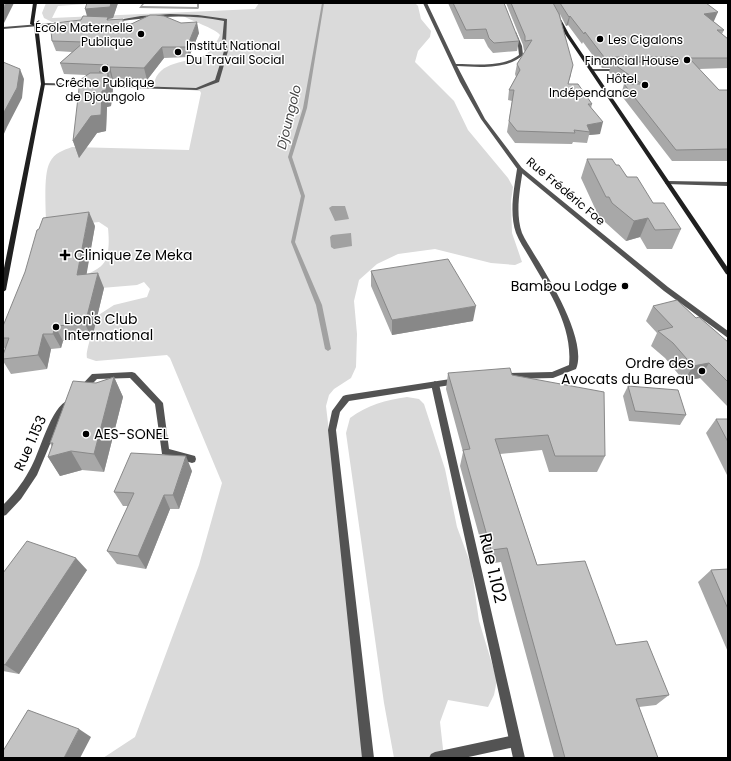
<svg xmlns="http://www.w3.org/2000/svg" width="731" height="761" viewBox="0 0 731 761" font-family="Poppins,sans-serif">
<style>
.green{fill:#dadada}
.water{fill:#a1a1a1}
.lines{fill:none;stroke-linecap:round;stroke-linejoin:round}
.stream{fill:#a1a1a1;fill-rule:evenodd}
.lane{fill:#535353;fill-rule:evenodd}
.street{fill:#535353;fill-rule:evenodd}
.secondary{fill:#202020;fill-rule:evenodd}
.wall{fill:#a8a8a8}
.shaded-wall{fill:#888}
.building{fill:#c3c3c3;stroke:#888}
.poi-dot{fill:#000;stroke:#fff;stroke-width:1.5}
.labels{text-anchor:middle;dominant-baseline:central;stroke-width:3;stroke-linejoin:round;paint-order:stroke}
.far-poi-label{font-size:12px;fill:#000;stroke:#fff;text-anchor:end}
.far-street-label{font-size:12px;fill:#000;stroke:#fff}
.far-water-label{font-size:13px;font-style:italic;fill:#424242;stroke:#fff}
.poi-label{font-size:14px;fill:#000;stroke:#fff;text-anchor:start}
.street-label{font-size:14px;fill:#000;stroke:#fff}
.near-street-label{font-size:17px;fill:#000;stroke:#fff}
</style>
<rect width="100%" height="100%" fill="#fff"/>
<path class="green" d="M46 3H100L58 6 52 18 255 9 259 3 416 4 418 6 421 19 431 31 430 37 418 51 415 62 454 101 468 130 508 178 513 187 511 201 512 233 522 262 515 265 491 263 435 249 398 254 377 264 359 280 354 301 357 334 356 367 351 378 334 389 329 395 326 406 337 501 372 758H103L135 737 199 565 222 483 170 358 167 355 96 361 87 358C85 351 95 326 97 316L114 305 147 297 150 289 144 282 137 285 30 294C48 288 92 277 103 264 110 256 109 238 108 228L99 222 53 227 46 224C46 209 43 174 50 162 54 153 64 150 72 147L189 150 201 93 200 91 157 87 154 85C157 60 189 63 205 55 211 51 217 42 220 35 216 29 190 20 181 15L52 22 44 18 42 13Z
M407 397 419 399 424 404 445 469 457 527 471 565 479 621 497 680 494 695 488 707 448 700 440 722 444 758H394L384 703 346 433 350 418C367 405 386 400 407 397Z"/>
<path class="water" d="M332 206H345L349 219 335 221 329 208Z
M351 233 352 246 334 249 331 247 330 237 332 235Z"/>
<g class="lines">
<path class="stream" d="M143 3H145L142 6 197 7V3H199V8L198 9 139 8Z
M322 3H324L307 108 292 157 305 196 295 242 322 305 331 349 328 351 325 349 316 305 291 242 301 196 288 157 303 108Z"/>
<path class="lane" d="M115 23 137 24 139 25 137 26 114 25Z
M520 167 523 169C520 189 515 213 522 233 525 240 530 247 534 254 549 278 588 341 576 369L553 378 509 379 505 376 509 373 552 372 569 365C573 325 547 288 528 255 524 248 519 241 516 233 509 213 514 189 517 169Z
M457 378 461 381 457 384 349 401 340 412 336 430 374 758H362L328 430 332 411 343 396 346 395Z
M515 735 519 737 521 741 519 745 515 747 464 758H429L431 754 435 752Z"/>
<path class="street" d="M423 3H427L456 64C476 64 502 68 519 55L518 46 513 33 516 32 522 46 523 55C507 70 477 67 457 66L485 119 522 168 668 287 728 331V338L664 291 518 170 481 119 460 82Z
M170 14 198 15 227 19 226 42 228 51 219 82 197 90 99 87V85H101L196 88 215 80 224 51 222 42 224 21C187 13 150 17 113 22L111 21 141 16Z
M65 22 64 24 3 29V27Z
M592 69H619L621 70 619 71H591L590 70Z
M43 83 89 84 91 85 89 86 41 85V84Z
M668 181 728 182V186L666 184 665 183Z
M132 372 135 373 163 403 169 449 195 456 196 459 195 462 192 463 162 454 155 404 130 378 97 379 84 392H78L77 390 92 374Z
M435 381 439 384 525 758H513L431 384Z
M69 400 72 401 73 403 61 418 37 475 21 499 6 515 3 516V505C13 495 22 484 29 471 40 454 50 406 69 400Z"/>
<path class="secondary" d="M33 3H37L34 23 38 25 45 84 6 290 3 292V273L41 84 34 26 30 24Z
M548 3H552L569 34 728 268V275L726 274 565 34Z"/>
</g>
<path class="wall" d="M87 3H118L113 18 108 19 109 20 123 19 125 27 199 33 189 57 164 58 147 80 113 79V84H111L113 89 111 106 107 107 106 131 97 133 79 158 73 141 86 75 64 74 60 63 72 52 56 51 52 41 81 20 87 16Z
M448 3H504L519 41 517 51 493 53 488 47 484 39H464Z
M506 3H723H706L714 21H713L724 30 722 34 728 39V68L699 69 719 90H728V161H672L621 95 624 84 609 72 610 68H602L583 42 582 44 568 25 566 26 560 14 571 75 568 84 592 104 591 108 600 134 589 135 587 143 573 142 572 144 515 143 507 132 512 101 508 100 509 90 516 77 515 74 517 64 526 50 524 51 523 45Z
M587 159 616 165 653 203 681 229 672 249H647L640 237 626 241 605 222 602 217H599L581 178Z
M95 226 86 274 104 288 92 338 63 341 61 348 51 349 47 369 11 374 3 361V355L5 349 3 346V326Z
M371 271 473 321 392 335 371 286Z
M653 306 696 318 728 342V407L700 378 684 381 665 358 651 346 657 333 646 321Z
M448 373 512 375 605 456 597 472H549L542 450 500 454 537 565 616 645 669 695 656 705 639 707 658 758H554L501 562 487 564 460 466 463 452 446 389Z
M114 377 123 397 104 472 82 470 60 476 48 457 52 447 50 443 96 383Z
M628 386 686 415 680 425 629 421 623 396Z
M716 419H728V477L706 433Z
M192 471 179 509H170L146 569 117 564 107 551 128 506H123L114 492Z
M728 569V652L698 582 711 570Z
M87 570 19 674 3 671V573Z"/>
<path class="shaded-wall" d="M6 3H14L4 23H3V9Z
M111 3H118L113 18 108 19 111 27 88 20 85 9Z
M718 12 714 21 701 23 704 14Z
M570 16 568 25 566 26 569 17Z
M123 19 125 29 123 28Z
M197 22 199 33 189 57 187 47Z
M162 47 164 58 147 80 144 68Z
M110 67 113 79V84L110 72Z
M20 69 24 79 22 98 7 127 3 136V114Z
M108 73 113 89 111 106 107 107 106 131 97 133 79 158 73 141 102 91Z
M603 122 600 134 589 135 590 132 587 125Z
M89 212 95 226 84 289 77 275Z
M648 218 640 237 626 241 634 221Z
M98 273 104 288 92 338 85 324Z
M476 306 473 321 392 335V320Z
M55 326 63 341 61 348 53 334Z
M43 334 51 349 47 369 38 355Z
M709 363 700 378 684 381 693 366Z
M114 377 123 397 104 472 94 454Z
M71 451 82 470 60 476 48 457Z
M186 456 192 471 179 509 173 495Z
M164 495 170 509 146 569 138 556Z
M76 558 87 570 19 674 5 665Z
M79 729 91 737 80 758H64Z"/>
<path class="building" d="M3 3H6L3 9Z
M87 3H111L110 7 85 9Z
M453 3H504L519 41 494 43 489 38 486 29 466 30Z
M511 3H553L559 14 573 65 568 84H578L592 104H588L603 122 587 125 590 132 574 130 575 133 517 131 509 121 514 90H509L520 70 517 64 532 40 525 41V36Z
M560 3H706L718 12 704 14 724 30H717L728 39V58H689L719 90H728V149L676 150 624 84H642L611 62H677L680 59 677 57H604L585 32 584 34 570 16 569 17Z
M150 15H156L164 16 181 23 197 22 187 47H162L144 68 110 67V72H99L108 65 60 63 84 42 52 41 51 31 54 23 81 20 83 16 108 17 107 20 123 19V28Z
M3 62 20 69 17 88 3 114Z
M90 73H108L106 90 102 91 101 115 91 116 73 141 80 80Z
M587 159H612L616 165H619L627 177H637L653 203H664L681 229 655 230 648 218 634 221 612 203 609 197H606Z
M89 212 77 275 98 273 85 324 55 326 53 334H43L38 355 3 359V355L9 338H3V326L25 272 37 230 39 229 43 218Z
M448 259 476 306 392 320 371 271Z
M677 300 696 318 699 317 728 342V382L709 363 693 366 673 343 658 331 673 327 653 306Z
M510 368 512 375 604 392 605 456H555L548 435 495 439 537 565 585 561 616 645 647 641 669 695 636 699 658 758H565L507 548 491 550 463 450 470 449 448 373Z
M114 377 94 454 71 451 48 457 53 443H50L73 381 96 383Z
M628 386 678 390 686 415 635 411Z
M716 419H728V442Z
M131 453 186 456 173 495H164L138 556 107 551 134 493 114 492Z
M27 541 76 558 5 665 3 664V573Z
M728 569V609L711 570Z
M28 710 79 729 64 758H3V751Z"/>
<g class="poi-dot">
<circle cx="141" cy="34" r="4"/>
<circle cx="600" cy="39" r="4"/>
<circle cx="178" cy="52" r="4"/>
<circle cx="687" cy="60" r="4"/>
<circle cx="105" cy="69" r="4"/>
<circle cx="645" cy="85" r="4"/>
<path d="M63 249h4v4h4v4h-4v4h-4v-4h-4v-4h4z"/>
<circle cx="625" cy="286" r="4"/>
<circle cx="56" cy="327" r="4"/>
<circle cx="702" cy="371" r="4"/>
<circle cx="86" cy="434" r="4"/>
</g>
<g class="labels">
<g class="far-poi-label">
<text x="133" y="27">École Maternelle<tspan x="133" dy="14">Publique</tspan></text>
<text x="608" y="39" text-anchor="start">Les Cigalons</text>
<text x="186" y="45" text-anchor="start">Institut National<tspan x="186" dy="14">Du Travail Social</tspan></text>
<text x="679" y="60">Financial House</text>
<text x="637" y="78">Hôtel<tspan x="637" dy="14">Indépendance</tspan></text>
<text x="105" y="82" text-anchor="middle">Crêche Publique<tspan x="105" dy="14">de Djoungolo</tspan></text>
</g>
<g class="far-street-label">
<text transform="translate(566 191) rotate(40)">Rue Frédéric Foe</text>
</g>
<g class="far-water-label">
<text transform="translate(289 117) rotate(-76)">Djoungolo</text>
</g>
<g class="poi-label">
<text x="74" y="255">Clinique Ze Meka</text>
<text x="617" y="286" text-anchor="end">Bambou Lodge</text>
<text x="64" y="319">Lion's Club<tspan x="64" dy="16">International</tspan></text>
<text x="694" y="363" text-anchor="end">Ordre des<tspan x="694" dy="16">Avocats du Bareau</tspan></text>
<text x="94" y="434">AES-SONEL</text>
</g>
<g class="street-label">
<text transform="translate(30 443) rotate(-66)">Rue 1.153</text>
</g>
<g class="near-street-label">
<text transform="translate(493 568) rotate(77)">Rue 1.102</text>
</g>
</g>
<rect width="731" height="761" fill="none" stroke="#000000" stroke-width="8"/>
</svg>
